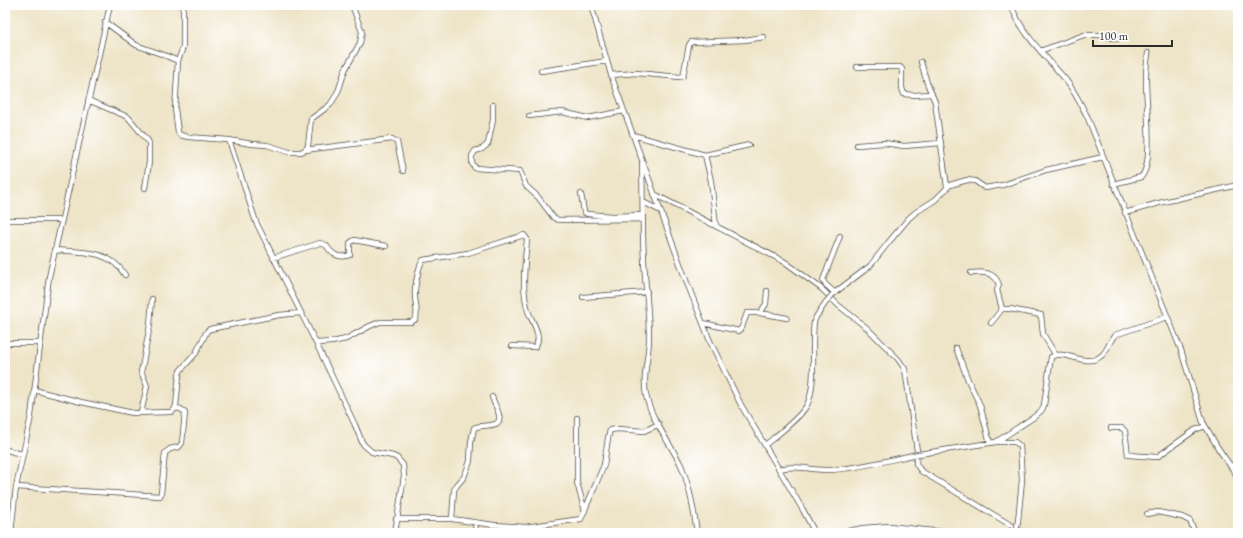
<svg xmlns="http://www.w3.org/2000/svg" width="1243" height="538" viewBox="0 0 1243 538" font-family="'EB Garamond',serif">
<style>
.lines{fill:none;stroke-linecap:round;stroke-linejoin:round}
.street-casing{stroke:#484742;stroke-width:6}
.street{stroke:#fff;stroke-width:4.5}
.street-bridge-casing{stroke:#484742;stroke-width:6;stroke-linecap:butt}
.street-bridge{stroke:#fff;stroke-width:4.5}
</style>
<rect width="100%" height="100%" fill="#fff"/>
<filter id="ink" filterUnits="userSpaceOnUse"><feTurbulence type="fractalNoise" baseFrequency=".025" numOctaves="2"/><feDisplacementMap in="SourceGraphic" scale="8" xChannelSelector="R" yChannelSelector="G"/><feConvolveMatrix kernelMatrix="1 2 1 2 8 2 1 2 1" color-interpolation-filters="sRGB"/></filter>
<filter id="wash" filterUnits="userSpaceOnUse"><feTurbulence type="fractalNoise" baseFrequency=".012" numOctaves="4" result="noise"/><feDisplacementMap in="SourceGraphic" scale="16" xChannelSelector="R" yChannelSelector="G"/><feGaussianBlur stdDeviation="0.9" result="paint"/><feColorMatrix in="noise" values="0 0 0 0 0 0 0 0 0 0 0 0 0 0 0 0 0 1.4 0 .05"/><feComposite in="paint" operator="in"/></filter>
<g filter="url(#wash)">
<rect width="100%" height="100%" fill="#eee4c7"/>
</g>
<g filter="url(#ink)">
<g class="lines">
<defs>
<path id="street" d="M591 5 611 75 687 283 710 341 741 405 803 510 815 533
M1011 5C1022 35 1045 55 1065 79 1074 90 1080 103 1087 116L1181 350 1203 422 1218 448 1238 477
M105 22 136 45 164 55 178 61 175 109 178 132 180 135 188 137 229 140 256 222 316 343 355 425 362 442 364 445 372 452 393 456 397 458 403 465 404 476 395 533
M1040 51 1084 35H1099L1118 39
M178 61 183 47V5
M921 62 927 83 935 102 947 187
M857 67H900L902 69V88L904 94 913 95 932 94
M541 71 607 61
M611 75 636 73 680 77 683 76 684 72 689 45 691 42 745 40 764 37
M88 100 128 117 148 141 149 143V162L145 188
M493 105V120L488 144 482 149 475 151 472 156V163L475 168 520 171 526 186 538 197 553 217 558 220 643 219
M529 116 562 112 588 118 624 111
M633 135 705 155 711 181 716 226
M229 140 252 144 267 145 289 152H301L305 150 308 146 311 119 330 105 335 97 339 89 345 70 360 43 362 32 352 5
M857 145 884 143 904 146 941 143
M305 150 392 139 397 142 403 171
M705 155 749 145
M642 162C643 194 642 227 644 259 645 285 649 311 649 338 649 357 642 376 646 395 651 419 670 443 681 465 690 486 694 510 697 533
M1113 184 1141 177C1155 164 1145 97 1146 77 1146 69 1147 61 1148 53
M581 194 584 212 587 214 612 216 643 215
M654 194 785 262 822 289 838 305 867 328 898 359 905 369 917 451 916 464 921 471 1024 533
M643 202 659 210
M1125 213 1159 203 1238 185
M5 220H61
M54 250C81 252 109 249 125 275
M273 258 320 243 326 245C332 255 339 259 350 255V243L354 240 386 246
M971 273C982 272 995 271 999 285L997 290 1002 309
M835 293 825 284 823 280 840 236
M833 294 870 266 888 243 909 218 916 212 935 200 950 185 967 180 975 181 985 188 1003 185 1046 170 1103 157
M583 297 647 292
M760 313 766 304 767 291
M703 323 739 331 742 327 747 313H760L787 318
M991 323 1002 309H1010L1041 315 1043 334 1055 354
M5 343H39
M316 343 332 342 346 339 370 326 380 322H411C414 320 415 321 416 318 418 311 415 302 415 296 414 289 419 264 423 260L468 253 524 235 527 239C525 263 521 288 528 311 532 322 543 336 535 347L512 346
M956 348 968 380 980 405 990 443
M34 390 81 402 133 413 171 412 174 410 176 406 179 375 180 371 196 353 207 331 210 329 279 315 301 313
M141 413 147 386 141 371 142 368 150 325 152 299
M577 418V483L585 511
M1111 428H1122L1125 431 1128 455 1157 457 1195 430 1205 426
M996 442H1015L1020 446 1022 480 1018 521
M765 445C777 435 800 418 807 405 817 385 811 344 814 322L816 317 826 302
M5 449 13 452 23 454
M919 454 996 442 1034 417 1042 410 1044 405 1051 357C1064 348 1086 369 1101 356 1108 351 1109 341 1115 335L1167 317
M1231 466 1238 463
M779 469C797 464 813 471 831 470 859 468 886 461 913 455
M16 487 160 496 161 493 165 453 170 449 179 447 182 443 185 413 181 409 175 408
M1147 514 1158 512 1182 517 1190 521 1195 533
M396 519H452L494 525 525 527 581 519 604 465 608 438 610 430 618 429 644 431 659 424
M452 519 454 490 457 485 464 477 468 467 470 461 471 442 474 428C480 423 503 430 499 415 498 410 494 403 492 397
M475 522 476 533
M5 530 11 531
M11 533 16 487 31 416 49 277 110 5
M839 533 863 528 889 526 951 533
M1233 533 1238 529"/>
</defs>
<use href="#street" class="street-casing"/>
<use href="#street" class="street"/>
<defs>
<path id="street-bridge" d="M826 302 833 294
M913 455 919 454
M1016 533 1018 521"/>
</defs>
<use href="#street-bridge" class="street-bridge-casing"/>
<use href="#street-bridge" class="street-bridge"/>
</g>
</g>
<rect width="1243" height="538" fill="none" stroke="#fff" stroke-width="20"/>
<path d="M1093 40v6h79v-6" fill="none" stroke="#2b2b2b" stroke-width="2"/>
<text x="1099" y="40" font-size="12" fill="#2b2b2b" stroke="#ffffff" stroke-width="3" paint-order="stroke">100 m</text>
</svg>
